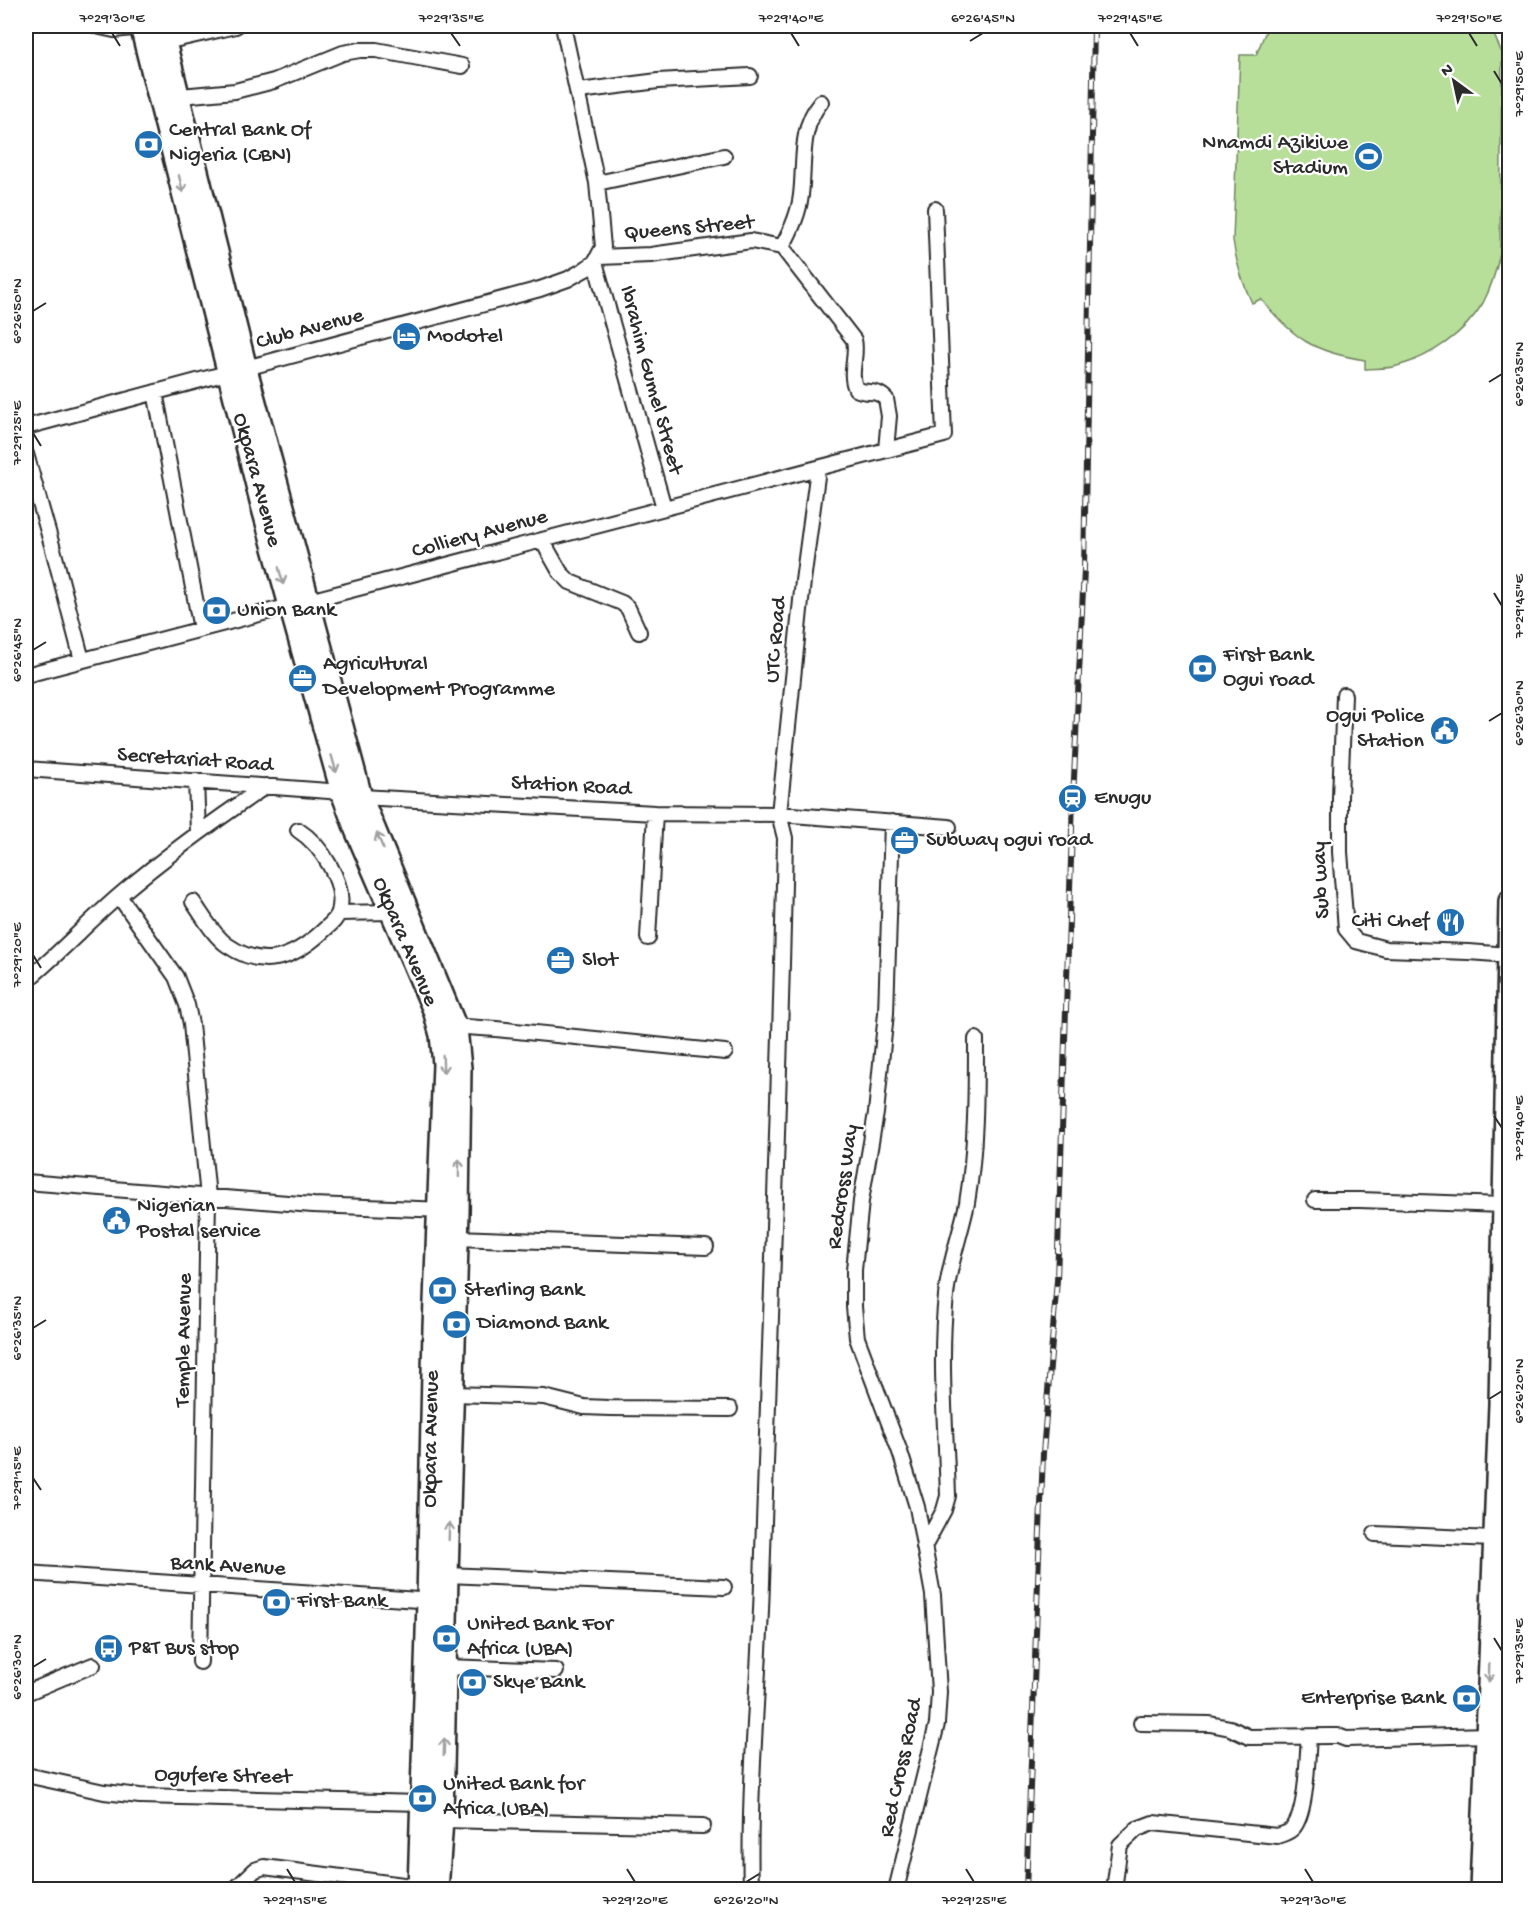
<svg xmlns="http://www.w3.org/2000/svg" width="1535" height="1915" viewBox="0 0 1535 1915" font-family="'Gochi Hand',sans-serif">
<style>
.green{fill:#b8df9a;stroke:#728562;stroke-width:1.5}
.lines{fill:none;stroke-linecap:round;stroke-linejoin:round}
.street-casing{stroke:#2b2b2b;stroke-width:18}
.primary-casing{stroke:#2b2b2b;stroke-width:26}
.street{stroke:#fff;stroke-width:14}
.primary{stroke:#fff;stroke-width:21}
.rail-casing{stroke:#2b2b2b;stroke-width:6}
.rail{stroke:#fff;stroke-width:4;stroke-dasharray:11;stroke-linecap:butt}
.oneway{stroke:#a0a0a0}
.ticks{fill:none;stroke:#2b2b2b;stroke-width:2}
.labels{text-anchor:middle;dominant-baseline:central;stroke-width:4.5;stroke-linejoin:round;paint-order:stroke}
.poi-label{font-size:22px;fill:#2b2b2b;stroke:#fff;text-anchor:start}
.street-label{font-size:22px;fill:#2b2b2b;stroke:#fff}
.neatline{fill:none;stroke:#2b2b2b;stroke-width:2}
.ticks-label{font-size:15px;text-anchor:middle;fill:#2b2b2b}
</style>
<rect width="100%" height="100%" fill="#fff"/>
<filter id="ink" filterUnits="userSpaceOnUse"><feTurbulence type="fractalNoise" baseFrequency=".0167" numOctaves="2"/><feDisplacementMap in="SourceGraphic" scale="12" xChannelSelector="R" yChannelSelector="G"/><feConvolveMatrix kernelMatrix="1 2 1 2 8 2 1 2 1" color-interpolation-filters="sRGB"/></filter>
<g filter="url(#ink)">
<path class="green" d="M1268 26H1490L1502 53 1500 254C1496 271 1491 288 1483 303 1465 333 1431 357 1397 366 1387 369 1375 368 1365 369V360C1313 352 1294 339 1261 299L1252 303C1242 282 1236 263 1233 240L1240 55H1256Z"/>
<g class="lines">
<defs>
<path id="street" d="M96 26 114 30 141 27
M165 42 236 26
M579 91 658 81 750 76
M170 97 235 91 274 81 343 53 360 50H376L462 66
M597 183 724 156
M782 247C791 231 799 213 801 195 805 162 799 128 821 102
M599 257 651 255 751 241 782 247 854 340C858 356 848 373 856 389 868 395 875 388 886 399L889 416 886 450
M595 262 664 508
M155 392 201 629
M26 427 540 289 568 279 584 270 595 262 603 247 597 183 563 26
M26 454 53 549 82 660
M542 540 560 572 570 582 622 603 628 608 639 632
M26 675 944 435 935 209
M1344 695 1340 797V852L1346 929 1356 941 1386 949 1468 952 1510 955
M26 769 342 792 361 797 655 813 779 814 949 827
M196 781 198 832
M892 822 886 1013 876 1113 861 1201 854 1270V1307L857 1338 900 1452 917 1507 933 1595 939 1692 937 1724 896 1890
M119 896 176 977 187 1005 191 1024 208 1197 200 1662
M193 902C203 916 213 935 227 945 263 970 292 959 322 932 328 926 337 920 339 912 347 883 320 844 298 830
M339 913 392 912
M648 938 655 813
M26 981C59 954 88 922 121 894 168 854 214 821 266 786
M450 1026 496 1029 725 1052
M26 1182 313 1205 445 1210
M1315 1200H1360L1503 1205
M457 1238 706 1247
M453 1394 544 1397 584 1407 609 1408 730 1409
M1375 1534 1494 1539
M924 1547 944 1510 948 1496C946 1429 939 1362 946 1296 949 1263 961 1234 967 1203 976 1149 976 1094 976 1039
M26 1573 433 1601
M447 1575 724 1587
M446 1667 556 1671
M26 1693 93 1665
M1141 1723 1210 1724 1230 1728 1249 1737 1330 1736H1338L1346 1739 1487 1735
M26 1775 104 1792 140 1796 422 1803
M442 1820 703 1826
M234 1890 255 1870 264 1867 419 1887
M751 1890C748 1788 759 1685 762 1583 770 1335 780 1087 785 838L779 814 803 581 818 469
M1114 1890 1120 1845 1137 1829 1153 1823 1277 1836C1283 1834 1289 1833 1293 1828 1307 1812 1307 1759 1309 1737"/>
<path id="primary" d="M141 26 262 505 342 792 356 830 434 1010 441 1035 444 1064 434 1328 428 1601 419 1890
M161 26 246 369 361 797 456 1028 460 1068 458 1212 447 1575 442 1820 437 1890
M1481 1890 1500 1404 1510 901
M1497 1890 1510 1562"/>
</defs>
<use href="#street" class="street-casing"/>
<use href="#primary" class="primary-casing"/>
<use href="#street" class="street"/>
<use href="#primary" class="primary"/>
<defs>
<path id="rail" d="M1026 1890 1043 1453 1057 1280 1073 799 1084 569 1094 26"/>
</defs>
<use href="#rail" class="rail-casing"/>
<use href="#rail" class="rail"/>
</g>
<defs><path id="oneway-shaft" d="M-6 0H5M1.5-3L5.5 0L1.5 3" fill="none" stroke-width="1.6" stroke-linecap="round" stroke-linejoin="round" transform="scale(1.5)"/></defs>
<g class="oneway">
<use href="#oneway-shaft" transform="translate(181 184) rotate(76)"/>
<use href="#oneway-shaft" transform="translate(281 576) rotate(75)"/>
<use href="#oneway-shaft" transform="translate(334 764) rotate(74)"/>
<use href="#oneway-shaft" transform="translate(380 841) rotate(-113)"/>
<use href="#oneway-shaft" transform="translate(443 1064) rotate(88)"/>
<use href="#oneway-shaft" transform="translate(459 1168) rotate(-89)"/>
<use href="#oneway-shaft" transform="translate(449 1531) rotate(-88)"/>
<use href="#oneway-shaft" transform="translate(1489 1673) rotate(92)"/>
<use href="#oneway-shaft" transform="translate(444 1747) rotate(-88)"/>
</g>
</g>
<path class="ticks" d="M112 33 120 46M451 33 460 46M791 33 799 46M1130 33 1138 46M1469 33 1477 46M970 41 983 33M1494 71 1502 84M33 311 46 303M1489 382 1502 374M33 433 41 446M1494 593 1502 606M33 650 46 642M1489 721 1502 713M33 955 41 968M1494 1116 1502 1128M33 1328 46 1320M1489 1399 1502 1391M33 1478 41 1490M1494 1638 1502 1651M33 1667 46 1659M287 1869 295 1882M627 1869 635 1882M966 1869 974 1882M1305 1869 1313 1882M746 1882 759 1874"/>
<defs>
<symbol id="bank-disc" viewBox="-11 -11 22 22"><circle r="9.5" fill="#1f6fb2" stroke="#fff"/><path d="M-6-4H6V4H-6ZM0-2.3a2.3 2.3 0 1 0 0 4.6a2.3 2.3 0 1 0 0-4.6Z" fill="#fff"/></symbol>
<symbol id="stadium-disc" viewBox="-11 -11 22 22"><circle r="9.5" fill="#1f6fb2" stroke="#fff"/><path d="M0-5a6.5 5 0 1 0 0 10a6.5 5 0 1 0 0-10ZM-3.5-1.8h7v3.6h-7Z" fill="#fff"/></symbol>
<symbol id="hotel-disc" viewBox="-11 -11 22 22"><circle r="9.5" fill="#1f6fb2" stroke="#fff"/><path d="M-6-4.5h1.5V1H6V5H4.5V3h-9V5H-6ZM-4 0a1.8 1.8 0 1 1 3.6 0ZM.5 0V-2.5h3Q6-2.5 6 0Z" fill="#fff"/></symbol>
<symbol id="office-disc" viewBox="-11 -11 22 22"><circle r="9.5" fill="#1f6fb2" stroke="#fff"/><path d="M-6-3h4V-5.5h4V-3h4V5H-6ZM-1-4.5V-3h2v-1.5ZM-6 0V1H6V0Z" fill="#fff"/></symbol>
<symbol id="civic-disc" viewBox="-11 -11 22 22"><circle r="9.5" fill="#1f6fb2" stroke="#fff"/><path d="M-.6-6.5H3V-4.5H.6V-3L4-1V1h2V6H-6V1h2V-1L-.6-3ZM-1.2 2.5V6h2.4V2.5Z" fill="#fff"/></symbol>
<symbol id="station-disc" viewBox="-11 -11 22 22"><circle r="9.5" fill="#1f6fb2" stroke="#fff"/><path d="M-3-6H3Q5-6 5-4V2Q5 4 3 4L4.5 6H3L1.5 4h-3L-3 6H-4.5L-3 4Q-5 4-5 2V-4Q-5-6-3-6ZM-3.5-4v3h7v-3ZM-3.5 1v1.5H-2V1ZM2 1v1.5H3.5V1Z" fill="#fff"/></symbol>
<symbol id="restaurant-disc" viewBox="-11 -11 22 22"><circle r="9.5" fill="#1f6fb2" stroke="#fff"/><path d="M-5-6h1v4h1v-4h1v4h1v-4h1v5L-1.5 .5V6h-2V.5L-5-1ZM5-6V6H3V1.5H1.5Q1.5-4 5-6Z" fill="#fff"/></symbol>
<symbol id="bus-disc" viewBox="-11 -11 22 22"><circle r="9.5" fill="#1f6fb2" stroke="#fff"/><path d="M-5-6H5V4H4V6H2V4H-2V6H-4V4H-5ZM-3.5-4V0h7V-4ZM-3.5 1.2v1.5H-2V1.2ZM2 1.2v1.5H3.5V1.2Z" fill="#fff"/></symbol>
</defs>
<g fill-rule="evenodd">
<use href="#bank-disc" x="132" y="128" width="33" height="33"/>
<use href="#stadium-disc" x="1352" y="140" width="33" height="33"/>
<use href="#hotel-disc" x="390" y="320" width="33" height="33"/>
<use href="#bank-disc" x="200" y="594" width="33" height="33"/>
<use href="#bank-disc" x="1186" y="652" width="33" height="33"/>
<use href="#office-disc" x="286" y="662" width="33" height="33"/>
<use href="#civic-disc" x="1428" y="714" width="33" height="33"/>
<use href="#station-disc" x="1056" y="782" width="33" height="33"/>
<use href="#office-disc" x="888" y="824" width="33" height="33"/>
<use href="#restaurant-disc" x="1434" y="906" width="33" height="33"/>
<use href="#office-disc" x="544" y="944" width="33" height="33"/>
<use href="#civic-disc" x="100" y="1204" width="33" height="33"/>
<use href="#bank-disc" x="426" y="1274" width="33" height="33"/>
<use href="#bank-disc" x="440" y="1308" width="33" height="33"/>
<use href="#bank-disc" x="260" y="1586" width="33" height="33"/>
<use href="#bank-disc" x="430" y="1622" width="33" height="33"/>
<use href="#bus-disc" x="92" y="1632" width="33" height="33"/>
<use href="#bank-disc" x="456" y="1666" width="33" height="33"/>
<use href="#bank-disc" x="1450" y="1682" width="33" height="33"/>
<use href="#bank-disc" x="406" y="1782" width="33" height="33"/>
</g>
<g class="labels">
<g class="poi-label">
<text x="169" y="131">Central Bank Of<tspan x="169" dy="25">Nigeria (CBN)</tspan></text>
<text x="1348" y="144" text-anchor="end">Nnamdi Azikiwe<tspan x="1348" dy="25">Stadium</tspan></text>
<text x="427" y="337">Modotel</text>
<text x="237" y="611">Union Bank</text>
<text x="1223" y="656">First Bank<tspan x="1223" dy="25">Ogui road</tspan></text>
<text x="323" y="665">Agricultural<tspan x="323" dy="25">Development Programme</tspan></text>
<text x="1424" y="717" text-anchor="end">Ogui Police<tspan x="1424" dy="25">Station</tspan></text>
<text x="1094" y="799">Enugu</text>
<text x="926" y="841">Subway ogui road</text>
<text x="1429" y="922" text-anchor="end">Citi Chef</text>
<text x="582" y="961">Slot</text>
<text x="137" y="1207">Nigerian<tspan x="137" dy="25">Postal service</tspan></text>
<text x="464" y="1291">Sterling Bank</text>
<text x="477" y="1324">Diamond Bank</text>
<text x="297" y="1602">First Bank</text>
<text x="467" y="1625">United Bank For<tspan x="467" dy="25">Africa (UBA)</tspan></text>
<text x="129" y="1649">P&amp;T Bus stop</text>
<text x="493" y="1683">Skye Bank</text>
<text x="1445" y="1699" text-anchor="end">Enterprise Bank</text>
<text x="443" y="1785">United Bank for<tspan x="443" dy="25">Africa (UBA)</tspan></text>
</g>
<g class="street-label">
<text transform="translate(689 229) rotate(-5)">Queens Street</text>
<text transform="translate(310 330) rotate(-15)">Club Avenue</text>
<text transform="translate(650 380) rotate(75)">Ibrahim Gumel Street</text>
<text transform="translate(256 480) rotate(75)">Okpara Avenue</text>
<text transform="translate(480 535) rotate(-15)">Colliery Avenue</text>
<text transform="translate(777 640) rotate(-85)">UTC Road</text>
<text transform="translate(195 761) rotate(4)">Secretariat Road</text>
<text transform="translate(571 787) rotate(3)">Station Road</text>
<text transform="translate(1322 880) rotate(-93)">Sub way</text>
<text transform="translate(404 942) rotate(67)">Okpara Avenue</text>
<text transform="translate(844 1187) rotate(-82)">Redcross Way</text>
<text transform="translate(185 1340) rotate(-89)">Temple Avenue</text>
<text transform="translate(432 1439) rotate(-89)">Okpara Avenue</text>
<text transform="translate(228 1567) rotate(3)">Bank Avenue</text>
<text transform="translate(902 1768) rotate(-78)">Red Cross Road</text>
<text transform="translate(223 1777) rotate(1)">Ogufere Street</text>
</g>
</g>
<rect width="1535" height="1915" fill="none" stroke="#fff" stroke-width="66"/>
<g transform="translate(1454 81) rotate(327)" stroke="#ffffff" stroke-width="4.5" paint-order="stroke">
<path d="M0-4.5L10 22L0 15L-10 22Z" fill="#2b2b2b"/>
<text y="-9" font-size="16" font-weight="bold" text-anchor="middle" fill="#2b2b2b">N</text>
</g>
<rect x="33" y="33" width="1469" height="1849" class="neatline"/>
<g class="ticks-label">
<text x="112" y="22">7°29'30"E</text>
<text x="451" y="22">7°29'35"E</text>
<text x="791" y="22">7°29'40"E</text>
<text x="983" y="22">6°26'45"N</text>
<text x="1130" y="22">7°29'45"E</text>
<text x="1469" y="22">7°29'50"E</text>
<text transform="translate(1518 84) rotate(-90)" y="5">7°29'50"E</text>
<text transform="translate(16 311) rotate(-90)" y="5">6°26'50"N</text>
<text transform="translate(1518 374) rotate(-90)" y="5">6°26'35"N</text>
<text transform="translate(16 433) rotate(-90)" y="5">7°29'25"E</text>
<text transform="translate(1518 606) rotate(-90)" y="5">7°29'45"E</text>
<text transform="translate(16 650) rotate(-90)" y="5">6°26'45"N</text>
<text transform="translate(1518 713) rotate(-90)" y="5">6°26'30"N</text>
<text transform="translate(16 955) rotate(-90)" y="5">7°29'20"E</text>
<text transform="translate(1518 1128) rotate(-90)" y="5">7°29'40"E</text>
<text transform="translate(16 1328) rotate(-90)" y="5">6°26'35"N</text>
<text transform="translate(1518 1391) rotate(-90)" y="5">6°26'20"N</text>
<text transform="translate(16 1478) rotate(-90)" y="5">7°29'15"E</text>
<text transform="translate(1518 1651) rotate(-90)" y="5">7°29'35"E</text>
<text transform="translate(16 1667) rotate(-90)" y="5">6°26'30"N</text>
<text x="295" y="1904">7°29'15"E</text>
<text x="635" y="1904">7°29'20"E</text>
<text x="746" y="1904">6°26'20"N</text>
<text x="974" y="1904">7°29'25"E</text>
<text x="1313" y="1904">7°29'30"E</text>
</g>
</svg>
